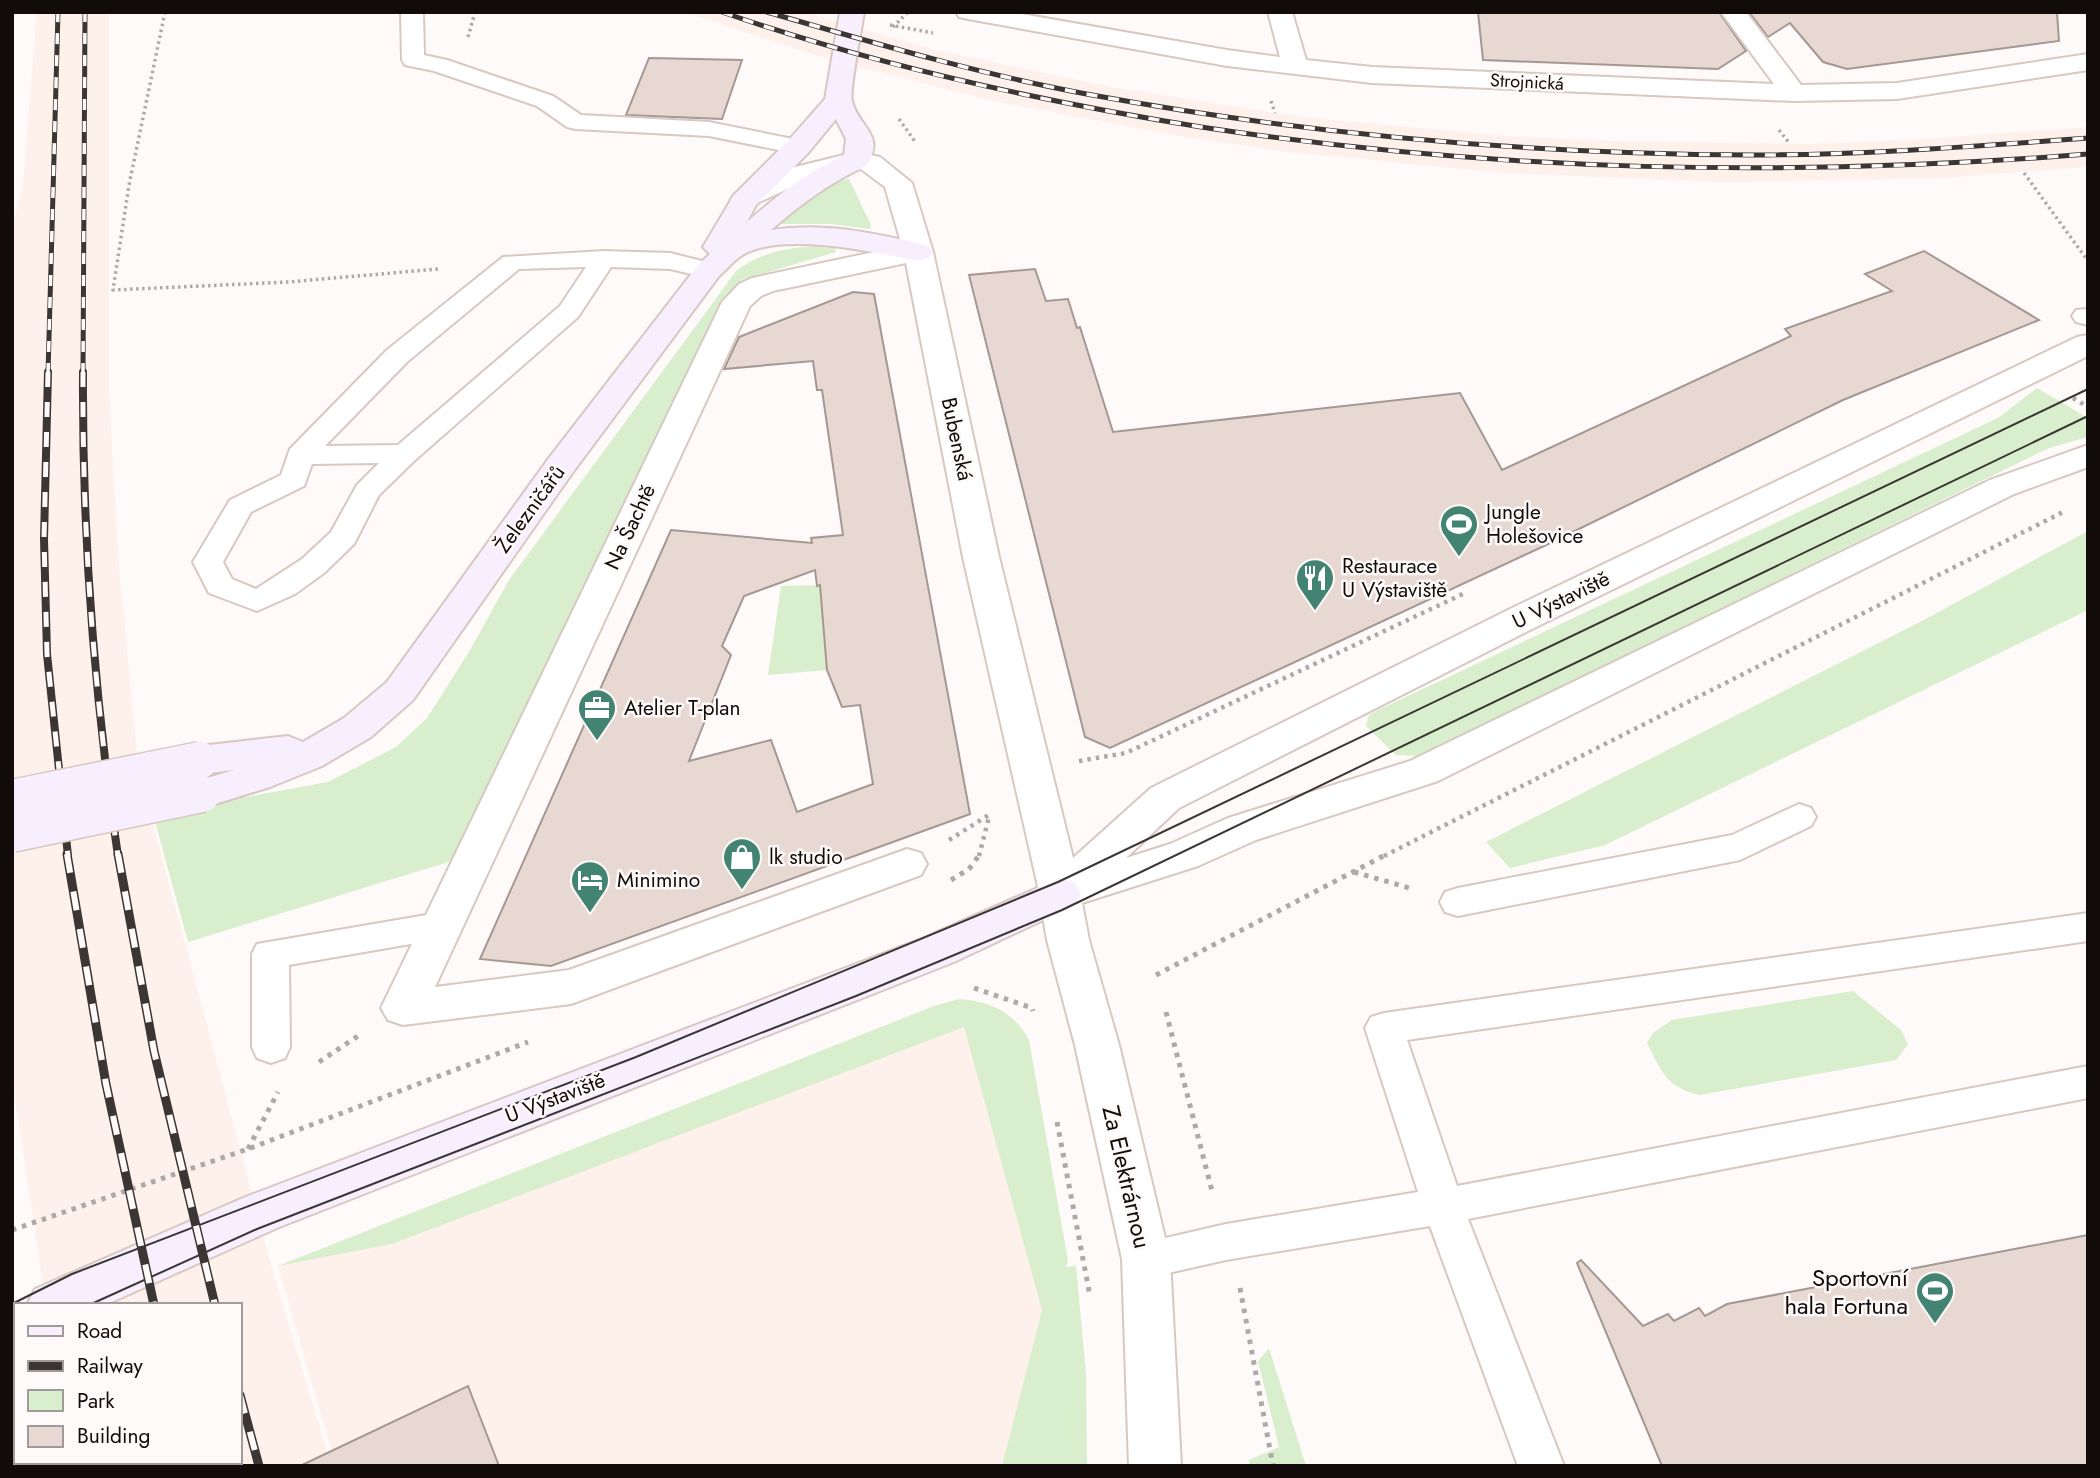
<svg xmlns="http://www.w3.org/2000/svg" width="2100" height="1478" viewBox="0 0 2100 1478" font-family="Jost,sans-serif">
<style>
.built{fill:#fef0ea}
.green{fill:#d8eecc}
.building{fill:#e8d8d2;stroke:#a59791;stroke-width:2;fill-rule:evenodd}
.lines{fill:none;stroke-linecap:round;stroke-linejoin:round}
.lane-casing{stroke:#d7c8c1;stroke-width:4}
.street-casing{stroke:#d7c8c1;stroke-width:4}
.secondary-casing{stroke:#d7c8c1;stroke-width:4}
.path-far2{stroke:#ada9a8;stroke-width:3.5;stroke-dasharray:2.5 3.5;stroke-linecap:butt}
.path-far1{stroke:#ada9a8;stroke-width:4.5;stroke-dasharray:3.5 5;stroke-linecap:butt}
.path{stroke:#ada9a8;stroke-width:5;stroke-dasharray:4.5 6;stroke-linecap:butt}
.lane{fill:#fff;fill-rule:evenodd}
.street{fill:#fff;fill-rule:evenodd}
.secondary{fill:#f7eefe;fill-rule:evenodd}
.tram{stroke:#3b3634;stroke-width:2}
.rail-far2-casing{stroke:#3b3634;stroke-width:5}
.rail-far1-casing{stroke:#3b3634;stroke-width:8}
.rail-casing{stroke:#3b3634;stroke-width:9}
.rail-far2{stroke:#fdfaf9;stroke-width:3.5;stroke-dasharray:11;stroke-linecap:butt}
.rail-far1{stroke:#fdfaf9;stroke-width:5;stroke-dasharray:15;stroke-linecap:butt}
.rail{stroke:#fdfaf9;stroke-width:6;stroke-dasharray:19;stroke-linecap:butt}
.secondary-bridge-casing{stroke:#d7c8c1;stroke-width:39;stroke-linecap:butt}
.secondary-bridge{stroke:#f7eefe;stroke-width:36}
.labels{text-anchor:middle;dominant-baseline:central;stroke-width:5;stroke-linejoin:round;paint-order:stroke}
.far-street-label{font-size:18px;fill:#110c0a;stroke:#fdfaf9}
.street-label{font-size:21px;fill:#110c0a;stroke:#fdfaf9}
.poi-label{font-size:21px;fill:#110c0a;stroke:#fdfaf9;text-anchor:start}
.near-street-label{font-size:24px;fill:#110c0a;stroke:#fdfaf9}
.near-poi-label{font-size:24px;fill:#110c0a;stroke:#fdfaf9;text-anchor:end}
</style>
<rect width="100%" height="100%" fill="#fdfaf9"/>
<path class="built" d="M37 12H109V388L118 555 137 755 146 798 274 1276 331 1466H71V1462H240V1305H46L12 1077V229L23 185Z
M685 12H803L935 50 1110 87 1301 117 1504 136 1607 141 1811 144 1912 140 2088 127V167L1941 178 1726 182 1505 173 1289 152 1185 137 989 100 815 55Z
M964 1026 1042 1310 1002 1466H336L278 1266 392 1244Z"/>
<path class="green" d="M849 179 871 225 870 229 832 224H778C797 205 821 183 849 179Z
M818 247 835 248 836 252 741 280 703 338 461 858 188 942 153 814 328 782 396 747 427 718 469 652 509 580 737 270C761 253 789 246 818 247Z
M2037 388 2088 418V437L2049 448 1419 756 1396 755 1366 726 1369 715 1374 712 1998 418Z
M2088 531V610L1605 845 1510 868 1486 842 1920 622Z
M828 585 837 654 826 656 827 670 768 675 781 586Z
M1853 991 1901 1030 1908 1044 1896 1060 1700 1095C1666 1087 1662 1072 1647 1043L1653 1033 1672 1020Z
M959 999C990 1001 1014 1012 1029 1040L1068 1261 1066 1267 1076 1266 1086 1374 1087 1466H1002L1042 1310 964 1027 392 1244 278 1266 934 1006Z
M1269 1348 1306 1466H1249V1460L1279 1447 1258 1361Z"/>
<path class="building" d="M1478 12H1719L1746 51 1718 69 1483 60Z
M1749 12H2057L2059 41 1847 69 1823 62 1790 23 1768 37Z
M649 58 742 60 722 119 626 115Z
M1924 251 2039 320 1843 400 1544 546 1110 748 1085 737 969 275 1035 269 1046 301 1068 299 1077 328 1080 327 1113 432 1460 393 1502 470 1791 336 1785 329 1892 291 1865 274Z
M853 292 874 294 970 814 551 966 480 959 671 530 812 543 811 538 843 535 822 390H817L813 361 724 369 739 337ZM815 570 817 586 820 585 827 670 842 707 860 705 873 784 797 812 771 740 689 761 731 655 722 646 744 596Z
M2088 1235V1466H1662L1577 1263 1581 1260 1643 1326 1668 1314 1674 1321 1699 1308 1705 1316 1727 1304Z
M468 1386 499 1466H300Z"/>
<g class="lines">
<defs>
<path id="lane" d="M401 12H423L424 55 447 60 553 96 581 115 709 122 798 140 806 142 810 147 806 152 798 154 709 136 575 129 567 127 537 106 434 71 405 65 402 60Z
M604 251 670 253 718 265 722 270 718 275 709 278 670 269 611 267 578 317 415 460 379 495 354 544 324 573 295 594 257 611 209 593 193 562 230 500 281 475 290 449 387 350 503 257ZM586 267 560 306 398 445 325 446 407 362 519 269ZM379 463 357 485 331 532 302 559 256 589 232 579 223 562 251 512 304 486 312 464Z
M2088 309V325L2076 322 2072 316 2076 310Z
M1799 804 1811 808 1816 817 1811 826 1740 860 1458 916 1445 912 1440 902 1445 892 1458 888 1732 835Z
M444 912 457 916 462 926 457 936 289 965 290 1047 285 1058 271 1063 257 1058 252 1047V954L257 944Z
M2088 913V941L1407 1040 1457 1186 2088 1066V1098L1468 1219 1564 1466H1518L1430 1226 1226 1260 1146 1278 1131 1272 1125 1259 1131 1246 1226 1224 1418 1192 1365 1028 1371 1017 1384 1013Z"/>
<path id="street" d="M956 12H1011L1227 50 1280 57 1268 12H1292L1306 60 1372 67 1774 84 1721 12H1746L1801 85 1897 83 2088 54V70L1897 99 1794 101 1372 83 1227 66 968 19 959 17Z
M856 152 880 157 912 183 933 252 999 557 1073 858 1151 788 1508 610 2077 337 2088 335V356L1534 628 1179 808 1126 858 1170 844 1228 818 1410 761 1990 480 2088 445V467L2014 494 1438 781 1256 840 1198 866 1082 903 1089 940 1119 1045 1170 1259 1181 1466H1129L1122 1259 1075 1045 1047 940 1037 882 963 557 906 263 773 291 761 296 750 306 435 987 569 970 907 849 921 853 927 864 921 875 571 1004 403 1025 388 1020 381 1008 722 302 739 284 752 278 902 246 885 187 861 169 803 182 744 209 734 207 730 201 734 195 783 170Z"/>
<path id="secondary" d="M840 12H864C862 27 849 91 852 101 858 127 887 135 866 166 829 183 801 204 771 230 824 222 877 233 928 246L933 252 928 258 918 261C875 252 784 232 744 254 735 259 727 269 719 276L573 472 413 700 371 737 322 766 270 787 202 808 188 804 182 794 188 784 234 770 200 774 186 770 181 760 186 750 200 746 288 736 303 742 344 718 387 682 549 458 699 264 710 254 703 247 734 195 788 141 825 99ZM836 119 846 139 844 155C806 173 778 195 747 222L756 205 808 153Z
M1060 878 1075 883 1081 894 1075 905 954 962 277 1228 105 1305H27L35 1289 243 1198 924 938Z
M16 1303 20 1305H16V1349L12 1351V1305Z"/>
</defs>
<use href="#lane" class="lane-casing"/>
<use href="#street" class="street-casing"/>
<use href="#secondary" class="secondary-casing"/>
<path class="path-far2" d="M165 12 129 185 113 290 288 282 438 269
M890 25 933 33
M893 27 908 12
M468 37 475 12
M1271 101 1275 113
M899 119 916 143
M1779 130 1790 144
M2024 173 2088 261"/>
<path class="path-far1" d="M2073 398 2088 407
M1079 761 1126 753 1467 592
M949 840 992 813
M979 856 989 817
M1384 856 2065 511"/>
<path class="path" d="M1354 872 1413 889
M951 880 969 869 980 854
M1156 975 1387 854
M974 988 1032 1008 1033 1011
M1166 1012 1213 1195
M319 1062 361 1034
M1057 1122 1090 1296
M248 1149 278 1092
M12 1230 248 1149 528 1042
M1240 1288 1273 1466"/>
<use href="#lane" class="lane"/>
<use href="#street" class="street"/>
<use href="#secondary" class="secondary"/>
<path class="tram" d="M12 1304 72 1274 636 1057 1058 882 2088 389
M89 1305 257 1229 856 996 1062 910 2088 416
M12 1344 16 1342"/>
<defs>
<path id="rail-far2" d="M722 12C878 66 1038 101 1201 127 1499 172 1788 178 2088 154
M767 12C874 43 982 75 1092 95 1311 135 1531 154 1753 155 1865 155 1977 146 2088 138
M48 374 58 12
M83 374 85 12"/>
<path id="rail-far1" d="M48 372 44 539 47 654 68 856
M83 372C82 535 94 695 118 856"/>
<path id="rail" d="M67 854 106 1084 154 1305
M118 854 154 1051 215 1305
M240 1395 259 1466
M196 1462 197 1466"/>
</defs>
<use href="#rail-far2" class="rail-far2-casing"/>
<use href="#rail-far1" class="rail-far1-casing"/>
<use href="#rail" class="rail-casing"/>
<use href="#rail-far2" class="rail-far2"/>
<use href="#rail-far1" class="rail-far1"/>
<use href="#rail" class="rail"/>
<defs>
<path id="secondary-bridge" d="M12 798 200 760
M12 834 202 794"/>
</defs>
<use href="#secondary-bridge" class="secondary-bridge-casing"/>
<use href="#secondary-bridge" class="secondary-bridge"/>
</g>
<defs>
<symbol id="stadium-pin" viewBox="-11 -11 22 30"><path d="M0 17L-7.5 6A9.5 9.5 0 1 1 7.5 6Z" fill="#438372" stroke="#fdfaf9"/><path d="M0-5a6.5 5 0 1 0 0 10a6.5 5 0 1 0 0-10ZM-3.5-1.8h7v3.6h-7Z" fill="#fff"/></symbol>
<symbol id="restaurant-pin" viewBox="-11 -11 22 30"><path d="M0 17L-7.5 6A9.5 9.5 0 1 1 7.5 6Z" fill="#438372" stroke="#fdfaf9"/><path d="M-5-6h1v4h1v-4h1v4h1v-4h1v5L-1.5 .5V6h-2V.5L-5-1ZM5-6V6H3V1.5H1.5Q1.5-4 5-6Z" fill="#fff"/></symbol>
<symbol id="office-pin" viewBox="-11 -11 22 30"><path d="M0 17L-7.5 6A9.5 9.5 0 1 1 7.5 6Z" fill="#438372" stroke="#fdfaf9"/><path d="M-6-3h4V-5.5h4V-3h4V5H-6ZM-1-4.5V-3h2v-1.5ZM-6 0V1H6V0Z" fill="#fff"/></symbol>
<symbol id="shop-pin" viewBox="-11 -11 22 30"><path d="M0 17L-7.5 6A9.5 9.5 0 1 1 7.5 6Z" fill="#438372" stroke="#fdfaf9"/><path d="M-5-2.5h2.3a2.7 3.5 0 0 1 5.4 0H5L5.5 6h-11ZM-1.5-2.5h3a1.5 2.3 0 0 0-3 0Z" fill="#fff"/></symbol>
<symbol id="hotel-pin" viewBox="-11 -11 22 30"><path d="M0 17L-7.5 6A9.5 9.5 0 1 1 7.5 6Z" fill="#438372" stroke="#fdfaf9"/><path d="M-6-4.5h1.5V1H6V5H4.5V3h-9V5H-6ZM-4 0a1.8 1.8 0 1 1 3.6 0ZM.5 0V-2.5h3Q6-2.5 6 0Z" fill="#fff"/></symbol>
</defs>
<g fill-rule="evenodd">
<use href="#stadium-pin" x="1437" y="502" width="44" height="60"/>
<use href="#restaurant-pin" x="1293" y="556" width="44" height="60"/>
<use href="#office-pin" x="575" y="686" width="44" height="60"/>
<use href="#shop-pin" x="720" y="835" width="44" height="60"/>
<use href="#hotel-pin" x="568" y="858" width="44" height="60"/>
<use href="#stadium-pin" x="1913" y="1269" width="44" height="60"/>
</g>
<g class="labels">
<g class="far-street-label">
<text transform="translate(1527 82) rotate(3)">Strojnická</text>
</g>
<g class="street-label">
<text transform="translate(957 439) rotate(78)">Bubenská</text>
<text transform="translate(530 509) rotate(-54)">Železničářů</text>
<text transform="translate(630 527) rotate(-65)">Na Šachtě</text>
<text transform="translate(1561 600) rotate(-26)">U Výstaviště</text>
<text transform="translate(555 1098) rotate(-21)">U Výstaviště</text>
</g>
<g class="poi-label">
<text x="1486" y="512">Jungle<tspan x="1486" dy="24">Holešovice</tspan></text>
<text x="1342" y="566">Restaurace<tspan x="1342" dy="24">U Výstaviště</tspan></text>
<text x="624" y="708">Atelier T-plan</text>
<text x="769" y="857">lk studio</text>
<text x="617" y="880">Minimino</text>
</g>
<g class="near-street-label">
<text transform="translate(1127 1177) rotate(77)">Za Elektrárnou</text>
</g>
<g class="near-poi-label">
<text x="1908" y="1277">Sportovní<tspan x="1908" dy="28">hala Fortuna</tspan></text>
</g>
</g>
<rect width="2100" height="1478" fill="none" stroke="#110c0a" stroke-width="28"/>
<rect x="14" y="1303" width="228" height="161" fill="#fdfaf9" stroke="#9f9b99" stroke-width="2"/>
<rect x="28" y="1326" width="35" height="10" fill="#f7eefe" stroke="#9f9b99" stroke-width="2"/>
<text x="77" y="1338" font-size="21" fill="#110c0a">Road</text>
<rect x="28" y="1361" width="35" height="10" fill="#3b3634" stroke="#9f9b99" stroke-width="2"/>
<text x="77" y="1373" font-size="21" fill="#110c0a">Railway</text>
<rect x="28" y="1390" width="35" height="21" fill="#d8eecc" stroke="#9f9b99" stroke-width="2"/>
<text x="77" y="1408" font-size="21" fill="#110c0a">Park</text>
<rect x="28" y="1426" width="35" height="21" fill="#e8d8d2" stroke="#9f9b99" stroke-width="2"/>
<text x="77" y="1443" font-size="21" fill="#110c0a">Building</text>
</svg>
